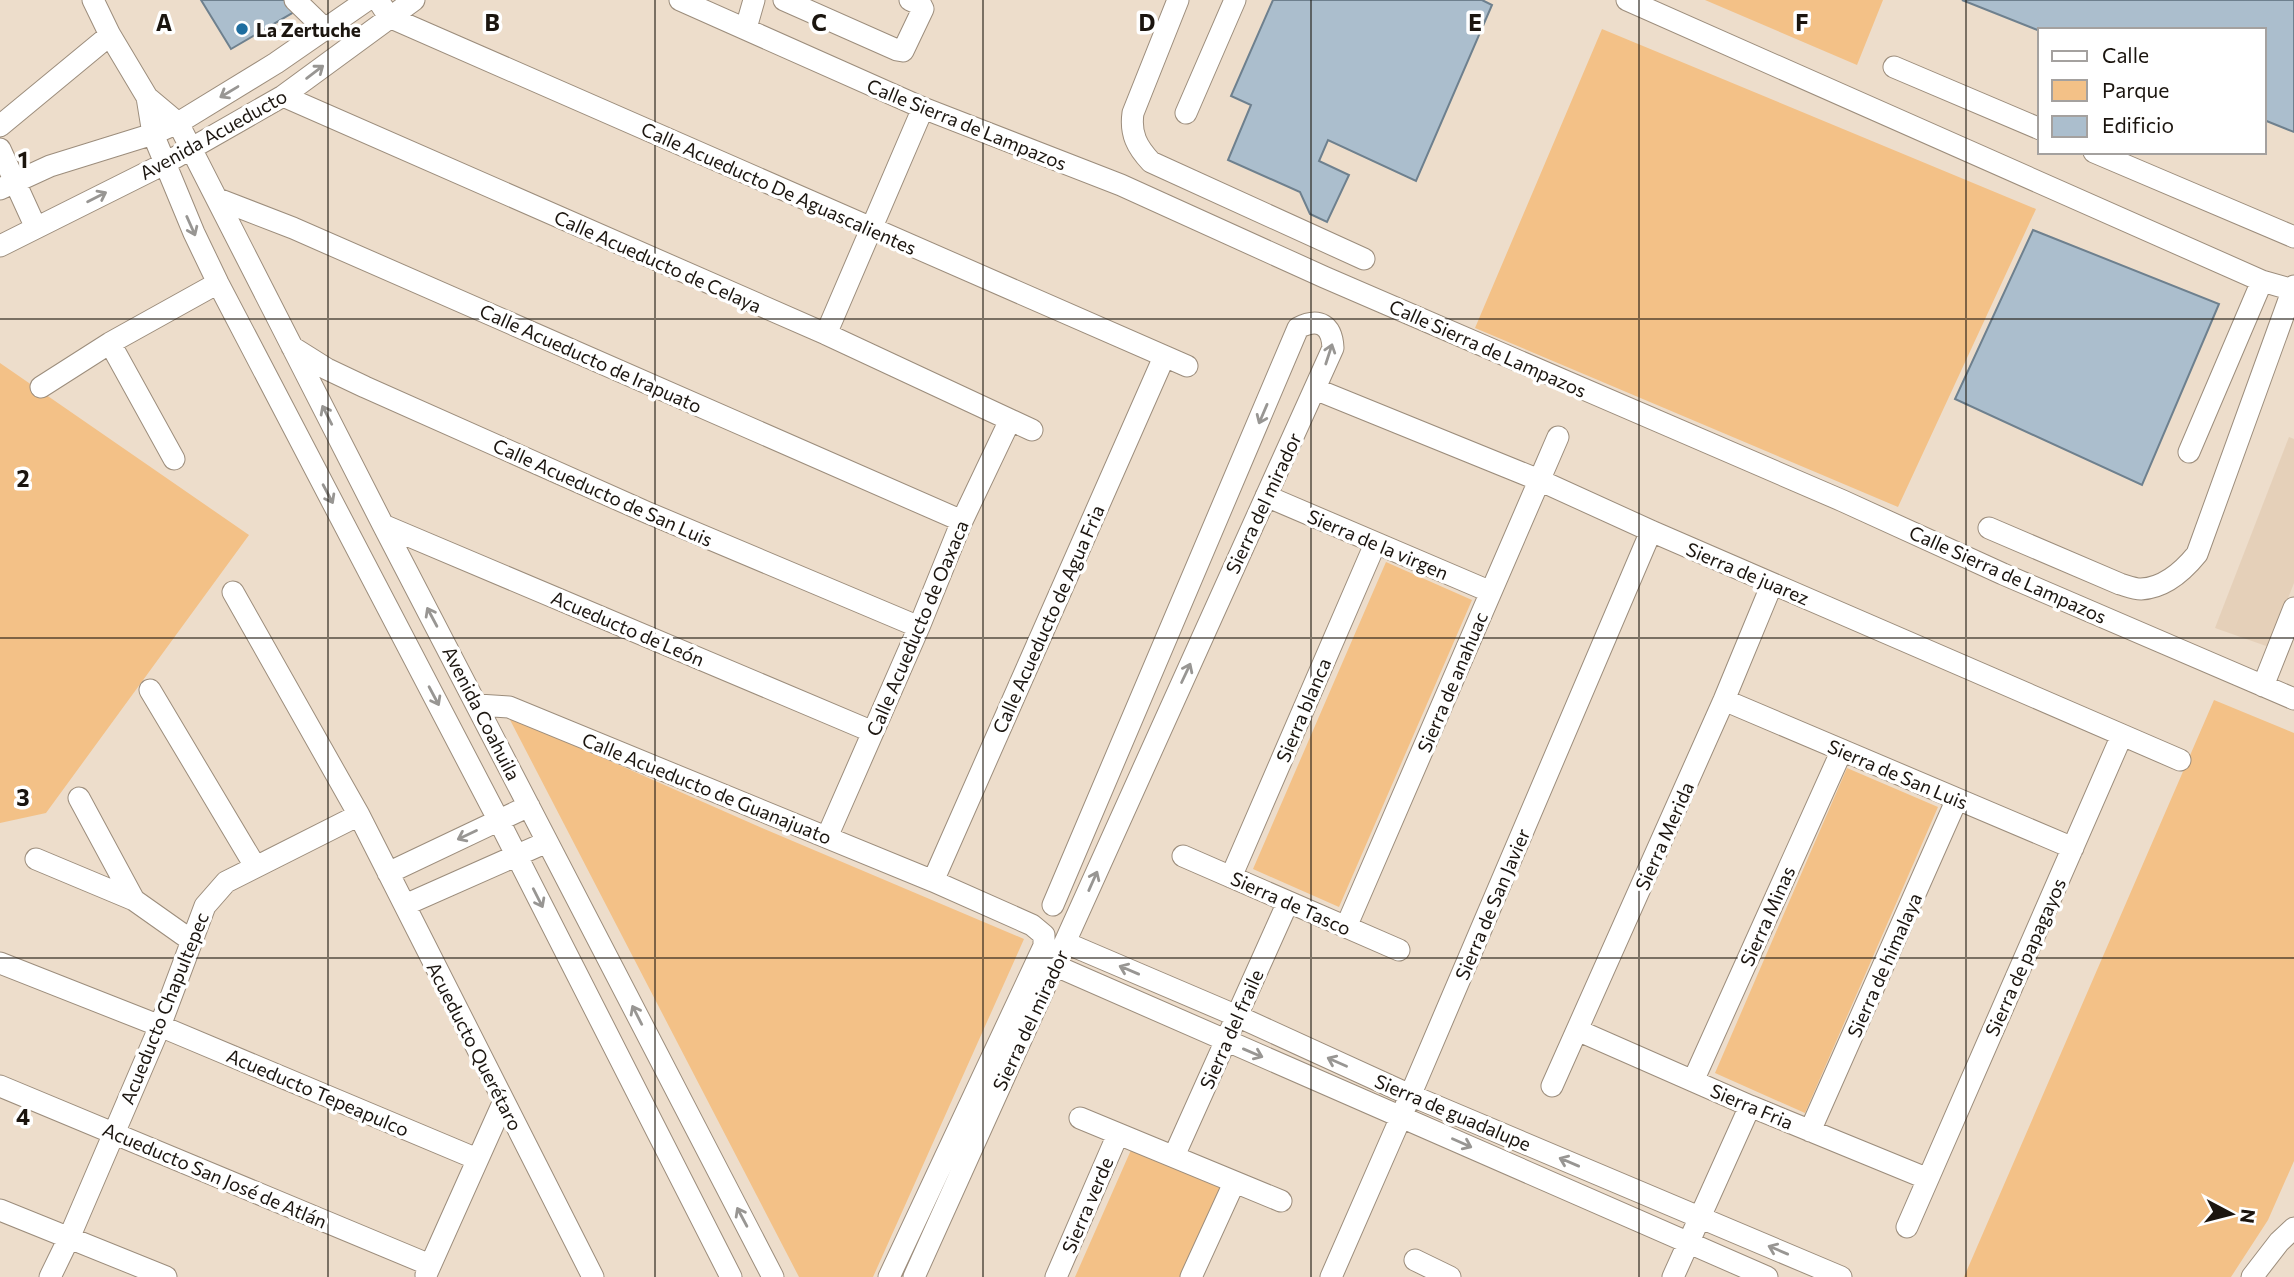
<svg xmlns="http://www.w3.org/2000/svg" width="2294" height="1277" viewBox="0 0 2294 1277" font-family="Commissioner,sans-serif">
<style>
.built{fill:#e5d0b9}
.green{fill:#f3c187}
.building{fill:#abbecd;stroke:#6e808e;stroke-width:2}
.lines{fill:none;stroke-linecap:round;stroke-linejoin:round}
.minor-casing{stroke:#9c8d7c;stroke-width:23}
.minor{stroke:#fff;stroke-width:21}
.oneway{stroke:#989693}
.grid{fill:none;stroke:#1b150f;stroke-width:2;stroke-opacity:0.55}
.poi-dot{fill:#1e6d9f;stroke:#fff;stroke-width:2.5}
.labels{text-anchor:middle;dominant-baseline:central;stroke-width:7;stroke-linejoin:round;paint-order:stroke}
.poi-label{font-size:19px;font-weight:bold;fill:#1b150f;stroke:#fff;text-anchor:start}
.street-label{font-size:19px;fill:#1b150f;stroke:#fff}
.grid-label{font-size:23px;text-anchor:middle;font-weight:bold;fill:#1b150f;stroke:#fff;stroke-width:7;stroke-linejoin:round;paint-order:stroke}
</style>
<rect width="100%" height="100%" fill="#edddcb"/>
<path class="built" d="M2289 437 2294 439V583L2269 647 2215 628Z"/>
<path class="green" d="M1705 0H1883L1857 65Z
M1602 29 2036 209 1898 507 1475 328Z
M0 363 249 535 46 813 0 823Z
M1386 562 1472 600 1339 907 1253 869Z
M2214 700 2294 733V1161L2268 1220 2231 1277H1964Z
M508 716 762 828 1024 939 873 1277H799Z
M1847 768 1938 807 1805 1113 1715 1073Z
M1131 1150 1224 1188 1183 1277H1075Z"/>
<path class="building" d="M201 0H289L299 9 231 49Z
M1273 0H1482L1492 5 1416 181 1328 140 1319 161 1349 175 1327 222 1310 214 1300 192 1228 160 1251 105 1231 96Z
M1962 0H2294V132L2264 120V30L2040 31Z
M2033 230 2219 304 2142 485 1955 399Z"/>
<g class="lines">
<defs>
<path id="minor" d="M93 0 110 35 147 97 178 123 383 525 773 1277
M295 0 325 29
M378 0 389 17 1187 366
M680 0 923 108 1121 185 1324 277 1843 501 2003 574 2294 699
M784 0 897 50 903 51 923 9 921 5 910 0
M1178 0 1133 113C1130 134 1137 147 1151 162L1364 259
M1627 0 2262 281 2293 290
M746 28 754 0
M1894 67 2040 129
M283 96 826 334 1032 430
M147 97 153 134 194 233 218 283 499 821 731 1277
M1186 113 1235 0
M0 126 110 35
M0 149 36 228
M2094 152 2294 237
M0 189 50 166 153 134 178 123 276 63 367 0
M218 199 293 228 962 521
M0 246 164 164 283 96 414 0
M826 334 923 108
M110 343 174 459
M292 347 327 369 365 387 646 512 919 627
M41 387 110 343 218 283
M1315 389 1539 480 1651 531 2180 760
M2189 452 2262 281
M1266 496 1491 592
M383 525 873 732
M1989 528 2120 584C2127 586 2134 589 2141 589 2164 588 2184 570 2197 554L2294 286
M233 592 359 815 593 1277
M2263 686 2294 608
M150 690 255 866
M1724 700 2073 848
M478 705 509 707 933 881 1032 925 1044 935V946L889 1277
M79 798 134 900
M827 837 919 627 962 521 1010 420
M1183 856 1399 950
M36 859 134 900 192 941
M388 873 529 806
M1231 877 1375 544
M933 881 1164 357
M405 905 547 842
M1346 927 1558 437
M1066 943 1237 1016 1410 1095 1841 1277
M0 963 160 1026 477 1159
M1056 966 1767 1277
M1577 1030 1750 1106 1928 1179
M1693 1081 1842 750
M0 1086 430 1265
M1552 1086 1724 700 1772 584
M1080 1118 1281 1201
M1810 1131 1957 799
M1174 1156 1288 902
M0 1210 166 1277
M1907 1227 2122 735
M1415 1260 1450 1277
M426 1275 503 1103
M50 1277 69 1238 160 1026 205 906 226 882 359 815
M914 1277 1333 348C1332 325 1319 317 1298 328L1053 905
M1056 1277 1118 1134
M1191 1277 1234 1183
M1331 1277 1401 1117 1651 531
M1673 1277 1750 1106
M2252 1277 2279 1242 2294 1228"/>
</defs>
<use href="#minor" class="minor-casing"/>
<use href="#minor" class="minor"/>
</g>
<defs><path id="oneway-shaft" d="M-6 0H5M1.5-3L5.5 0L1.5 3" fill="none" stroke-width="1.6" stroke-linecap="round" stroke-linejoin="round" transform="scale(1.75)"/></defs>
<g class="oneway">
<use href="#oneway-shaft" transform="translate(315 72) rotate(-37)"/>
<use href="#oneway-shaft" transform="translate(229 92) rotate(149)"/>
<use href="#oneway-shaft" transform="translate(97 197) rotate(-27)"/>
<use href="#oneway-shaft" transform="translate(191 226) rotate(66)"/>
<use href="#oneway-shaft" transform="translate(1329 354) rotate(-72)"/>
<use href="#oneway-shaft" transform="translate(1263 414) rotate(113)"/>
<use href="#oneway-shaft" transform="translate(327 415) rotate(-117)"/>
<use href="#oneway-shaft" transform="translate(328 494) rotate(62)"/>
<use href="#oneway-shaft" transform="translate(432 617) rotate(-118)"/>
<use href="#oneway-shaft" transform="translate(1186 673) rotate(-65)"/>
<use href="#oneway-shaft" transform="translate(434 696) rotate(62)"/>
<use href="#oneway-shaft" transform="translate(467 835) rotate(155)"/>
<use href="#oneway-shaft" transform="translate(1093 881) rotate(-66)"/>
<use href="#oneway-shaft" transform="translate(538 898) rotate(63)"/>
<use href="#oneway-shaft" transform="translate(1129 970) rotate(-157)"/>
<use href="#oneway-shaft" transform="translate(637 1015) rotate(-117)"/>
<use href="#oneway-shaft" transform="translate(1253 1053) rotate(23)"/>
<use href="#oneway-shaft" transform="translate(1337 1062) rotate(-156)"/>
<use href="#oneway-shaft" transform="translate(1462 1143) rotate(24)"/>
<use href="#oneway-shaft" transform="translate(1569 1162) rotate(-157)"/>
<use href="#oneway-shaft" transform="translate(742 1217) rotate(-118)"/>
<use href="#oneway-shaft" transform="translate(1778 1250) rotate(-157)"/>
</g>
<path class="grid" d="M328 0V1277M655 0V1277M983 0V1277M1311 0V1277M1639 0V1277M1966 0V1277M0 319H2294M0 638H2294M0 958H2294"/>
<circle class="poi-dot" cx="242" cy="29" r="7"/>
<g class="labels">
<g class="poi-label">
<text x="256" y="29">La Zertuche</text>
</g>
<g class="street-label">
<text transform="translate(967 124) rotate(22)">Calle Sierra de Lampazos</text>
<text transform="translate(213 134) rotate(-29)">Avenida Acueducto</text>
<text transform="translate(779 188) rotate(24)">Calle Acueducto De Aguascalientes</text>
<text transform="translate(658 261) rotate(24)">Calle Acueducto de Celaya</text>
<text transform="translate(1488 348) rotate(24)">Calle Sierra de Lampazos</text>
<text transform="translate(591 358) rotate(24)">Calle Acueducto de Irapuato</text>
<text transform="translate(603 492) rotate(24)">Calle Acueducto de San Luis</text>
<text transform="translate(1263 503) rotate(-65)">Sierra del mirador</text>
<text transform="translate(1378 544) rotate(23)">Sierra de la virgen</text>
<text transform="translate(1748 573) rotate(23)">Sierra de juarez</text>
<text transform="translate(2008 574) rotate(24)">Calle Sierra de Lampazos</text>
<text transform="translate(1048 619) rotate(-66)">Calle Acueducto de Agua Fria</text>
<text transform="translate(628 628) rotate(23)">Acueducto de León</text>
<text transform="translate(917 628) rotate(-67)">Calle Acueducto de Oaxaca</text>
<text transform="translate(1452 682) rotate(-67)">Sierra de anahuac</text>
<text transform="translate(1303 710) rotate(-67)">Sierra blanca</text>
<text transform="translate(482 713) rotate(63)">Avenida Coahuila</text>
<text transform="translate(1898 774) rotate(23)">Sierra de San Luis</text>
<text transform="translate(707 788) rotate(22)">Calle Acueducto de Guanajuato</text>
<text transform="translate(1664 836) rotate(-66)">Sierra Merida</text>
<text transform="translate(1291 903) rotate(24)">Sierra de Tasco</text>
<text transform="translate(1492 904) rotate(-67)">Sierra de San Javier</text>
<text transform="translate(1767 916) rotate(-66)">Sierra Minas</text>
<text transform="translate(2025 957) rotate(-66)">Sierra de papagayos</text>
<text transform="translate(1884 965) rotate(-66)">Sierra de himalaya</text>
<text transform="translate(164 1008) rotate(-68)">Acueducto Chapultepec</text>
<text transform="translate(1030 1020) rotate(-65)">Sierra del mirador</text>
<text transform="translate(1231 1029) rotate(-66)">Sierra del fraile</text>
<text transform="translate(475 1046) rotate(63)">Acueducto Querétaro</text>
<text transform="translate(318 1092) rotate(23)">Acueducto Tepeapulco</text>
<text transform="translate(1752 1106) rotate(23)">Sierra Fria</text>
<text transform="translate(1453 1112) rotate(23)">Sierra de guadalupe</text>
<text transform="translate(215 1175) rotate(23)">Acueducto San José de Atlán</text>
<text transform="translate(1087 1205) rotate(-67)">Sierra verde</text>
</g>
</g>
<g class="grid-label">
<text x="164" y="31">A</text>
<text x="492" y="31">B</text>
<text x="819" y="31">C</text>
<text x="1147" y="31">D</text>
<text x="1475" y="31">E</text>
<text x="1802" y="31">F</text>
<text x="23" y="168">1</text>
<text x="23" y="487">2</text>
<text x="23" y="806">3</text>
<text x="23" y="1125">4</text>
</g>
<rect x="2038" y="28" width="228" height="126" fill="#ffffff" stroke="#a4a19f" stroke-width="2"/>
<rect x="2052" y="51" width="35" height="10" fill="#ffffff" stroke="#a4a19f" stroke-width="2"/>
<text x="2102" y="63" font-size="21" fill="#1b150f">Calle</text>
<rect x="2052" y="80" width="35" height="21" fill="#f3c187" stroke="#a4a19f" stroke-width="2"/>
<text x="2102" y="98" font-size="21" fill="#1b150f">Parque</text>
<rect x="2052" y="116" width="35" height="21" fill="#abbecd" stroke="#a4a19f" stroke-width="2"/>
<text x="2102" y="133" font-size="21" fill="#1b150f">Edificio</text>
<g transform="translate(2231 1214) rotate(97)" stroke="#ffffff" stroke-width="5" paint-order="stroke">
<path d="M0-5L12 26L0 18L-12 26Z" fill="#1b150f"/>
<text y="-10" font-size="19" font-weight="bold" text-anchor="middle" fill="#1b150f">N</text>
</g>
</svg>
